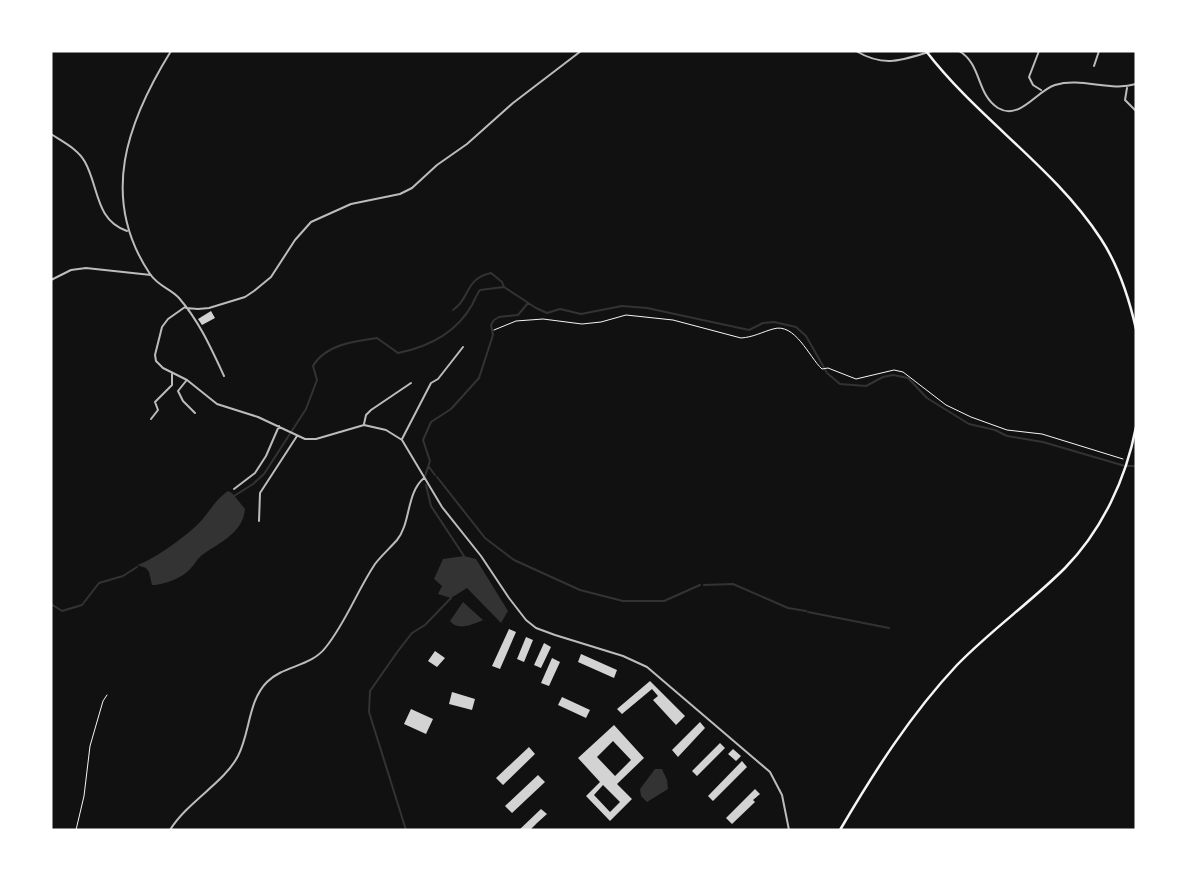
<svg xmlns="http://www.w3.org/2000/svg" width="1187" height="881" viewBox="0 0 1187 881" font-family="'Roboto Condensed',sans-serif">
<style>
.water{fill:#333}
.lines{fill:none;stroke-linecap:round;stroke-linejoin:round}
.stream{stroke:#333;stroke-width:2}
.building{fill:#d3d3d3;fill-rule:evenodd}
.path{stroke:#f5f5f5;stroke-width:1}
.minor{stroke:#bcbcbc;stroke-width:2}
.primary{stroke:#f5f5f5;stroke-width:2.5}
</style>
<rect width="100%" height="100%" fill="#111"/>
<path class="water" d="M228 491 232 493 245 509C243 533 219 543 202 555 197 559 195 564 191 568 183 578 164 585 152 585L149 572 146 568 137 565C154 560 189 534 201 521 210 511 216 499 228 491Z
M464 556 476 559 508 611 501 623 467 588 451 598 438 594 442 586 434 579 443 559Z
M463 602 483 620C472 625 458 631 450 621Z
M655 769H662L667 780 668 789 647 802 641 796 640 789Z"/>
<g class="lines">
<path class="stream" d="M453 310C471 298 464 279 491 273L502 282 504 287
M429 467 435 475
M425 476 430 461 423 440 431 422 451 409 479 378 493 335 491 325 494 320 499 317 518 315 528 303
M437 477 485 538 514 560 580 590 623 601H664L700 585
M426 485 431 506 464 556
M234 496 253 484 264 474 306 409 317 380 313 366C325 345 354 341 377 338L398 353C428 347 456 333 472 305 475 299 477 294 480 290L504 287 536 308 547 313 560 309 581 314 622 306 647 308 749 330 763 323 774 322 796 327 806 336 827 373 840 384 866 386 883 377 893 375 908 378 927 398 969 424 995 430 1007 436 1043 442 1125 466H1136
M704 585 733 584 788 608 806 611
M51 604 62 611 82 605 99 583 123 576 137 567
M808 612 889 628
M406 830 369 712 370 691 398 651 412 633 425 625 451 598"/>
</g>
<path class="building" d="M211 311 215 318 202 325 198 319Z
M509 629 516 632 500 669 492 666Z
M526 637 533 640 524 662 517 659Z
M544 643 551 647 541 668 534 665Z
M435 651 445 658 437 667 428 661Z
M581 654 617 670 614 678 578 662Z
M552 658 560 662 549 686 541 683Z
M650 681 685 716 676 725 653 700 658 696 652 689 622 714 617 709Z
M452 692 475 699 472 710 449 704Z
M562 697 590 710 586 718 558 705Z
M411 709 433 719 426 734 404 724Z
M700 722 705 728 678 757 672 750Z
M614 725 644 758 617 784 632 799 610 821 586 796 600 782 578 758ZM613 741 631 760 615 776 597 757ZM603 785 620 802 610 812 594 795Z
M720 743 725 748 697 776 692 771Z
M529 747 535 754 503 785 496 778Z
M733 749 741 756 736 761 728 754Z
M742 761 747 767 713 801 708 796Z
M538 775 545 782 512 813 505 806Z
M755 789 760 794 753 800 755 802 732 824 726 818Z
M541 809 547 814 537 823 530 830H519Z"/>
<g class="lines">
<path class="path" d="M494 330 516 321 543 319 582 324 601 322 626 315 673 320 741 338C754 337 762 332 773 329 795 322 809 357 822 369L828 368 856 379 894 370 903 372 946 405 971 417 1007 430 1042 434 1123 459
M76 830 84 796 90 746 103 701 107 695"/>
<path class="minor" d="M171 51C127 122 99 198 150 274 159 287 170 288 179 298 199 321 211 348 224 376
M856 51C885 68 902 60 932 51
M959 51C982 64 976 94 998 108 1020 121 1036 91 1055 85 1082 77 1110 92 1136 84
M1039 51 1029 77 1033 85 1041 90
M1094 66 1099 51
M1127 88 1125 100 1136 111
M51 134C63 142 78 149 85 162 99 187 95 220 127 231
M51 280 71 270 86 268 151 275
M185 307 168 319 162 327 155 355 156 361 163 368 187 380 217 404 258 417 305 439H316L364 425 386 430 402 440 442 507 481 556 509 598 526 620 536 628 555 635 623 656 647 667 770 772 782 795 789 830
M186 308 198 309 209 308 245 297 254 291 271 277 295 240 311 222 351 204 400 194 412 188 437 165 467 144 513 103 581 51
M186 381 178 391 183 401 195 413
M151 419 158 410 155 402 172 385V374
M364 424 366 415 371 410 411 383
M402 439 431 383 438 379 463 347
M234 489 255 473 266 456 279 426
M259 521 260 493 297 436
M170 830C187 802 224 783 238 756 250 733 248 701 267 682 284 665 311 667 326 647 346 622 357 591 375 564 381 556 390 548 397 540 411 523 406 493 424 478"/>
<path class="primary" d="M926 51C978 119 1054 167 1101 239 1118 265 1129 298 1136 329
M840 830C874 772 911 714 957 665 991 630 1031 602 1065 568 1102 530 1126 479 1136 427"/>
</g>
<rect width="1187" height="881" fill="none" stroke="#ffffff" stroke-width="105"/>
</svg>
